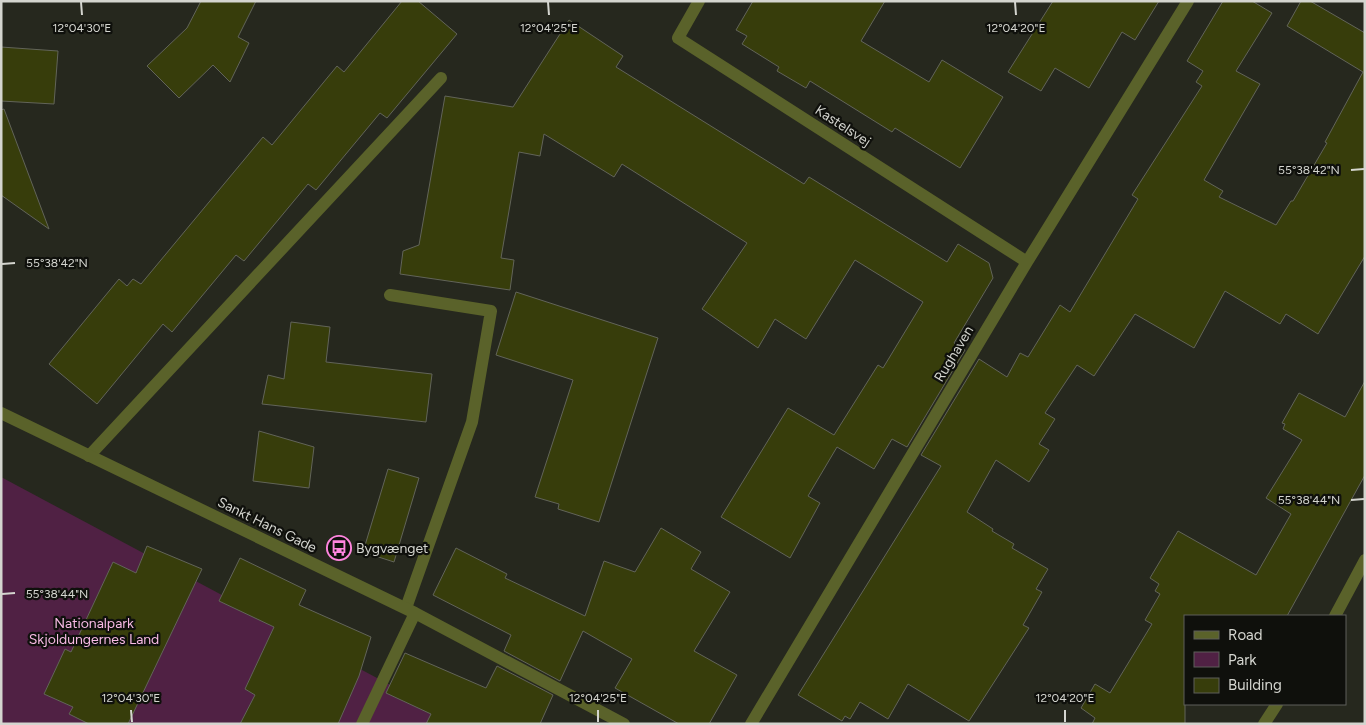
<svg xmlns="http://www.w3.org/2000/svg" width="1366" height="725" viewBox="0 0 1366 725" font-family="Figtree,sans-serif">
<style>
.green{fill:#502144}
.building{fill:#373d0b;stroke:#626459}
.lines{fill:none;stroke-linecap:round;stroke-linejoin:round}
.lane{stroke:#5a622a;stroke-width:12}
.street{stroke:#5a622a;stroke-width:12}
.ticks{fill:none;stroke:#d4d5cf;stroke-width:2}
.labels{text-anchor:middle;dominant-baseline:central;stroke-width:4.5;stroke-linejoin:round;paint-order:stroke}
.street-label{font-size:14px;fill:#d4d5cf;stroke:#0f100c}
.poi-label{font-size:14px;fill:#d4d5cf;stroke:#0f100c;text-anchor:start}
.park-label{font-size:14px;fill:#f7bae4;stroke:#0f100c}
.ticks-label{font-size:12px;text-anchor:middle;fill:#d4d5cf;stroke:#0f100c;stroke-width:4.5;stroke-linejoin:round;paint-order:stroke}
</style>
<rect width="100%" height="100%" fill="#26281e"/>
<path class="green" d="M1 477 463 724H1Z"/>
<path class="building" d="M201 1H256L238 37 249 43 230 82 213 65 179 98 147 66 187 28Z
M402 1H418L457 34 387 118 380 113 316 190 308 184 244 261 236 255 172 332 163 324 97 404 49 364 119 279 127 286 133 279 141 284 263 137 272 145 337 66 344 72Z
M753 1H885L861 41 929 82 942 60 1003 97 960 168 895 128 892 132 810 81 806 88 777 71 779 67 742 44 747 36 736 30Z
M1053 1H1159L1135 40 1122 32 1089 88 1055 68 1041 91 1008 72Z
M1223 1H1252L1272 13 1236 71 1260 84 1204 180 1223 191 1219 197 1276 225 1291 201H1293L1327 143 1325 142 1363 72 1287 26 1301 1H1310L1365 33V256L1318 334 1286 314 1280 324 1225 291 1194 348 1135 314 1094 376 1077 365 1045 413 1055 419 1039 444 1049 450 1029 482 996 460 967 512 993 529 992 531 1014 544 1012 548 1048 569 1036 589 1042 592 1023 625 1029 628 969 721 908 684 888 719 860 702 850 719 845 716 842 721 798 695 941 466 921 455 979 359 1007 377 1020 353 1028 357 1060 305 1070 312 1138 199 1132 195 1202 86 1196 82 1203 71 1187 61Z
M569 20 623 56 616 67 804 184 809 177 947 262 958 244 989 263 993 278 954 343 965 350 907 447 892 439 874 469 837 447 808 496 820 503 790 558 721 517 788 408 834 435 878 365 883 368 923 302 855 260 806 339 775 319 758 348 702 309 747 243 622 164 614 177 544 134 540 156 519 152 501 258 514 260 510 290 400 274 403 251 419 245 445 96 513 107Z
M1 47 58 51 54 104 1 101Z
M4 109 49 229 1 195V110Z
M516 292 658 338 599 522 558 509 559 504 535 497 573 380 496 355Z
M291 322 330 327 326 362 432 374 426 422 262 404 268 375 284 379Z
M1365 381V475L1287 616H1185V724H1092L1095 718 1081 708 1095 684 1110 693 1152 624 1145 620 1160 594 1155 591 1159 584 1150 578 1178 531 1256 575 1291 514 1266 498 1302 440 1283 429 1285 424 1282 423 1299 393 1345 417Z
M259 431 314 447 309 488 253 481Z
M388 469 419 478 394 562 363 552Z
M661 528 701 552 691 569 730 592 694 651 737 675 709 724H679L615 688 632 659 583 631 560 681 504 651 511 635 433 595 456 548 507 574 505 578 585 616 604 561 635 572Z
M147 546 202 569 128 724H89L69 714 73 707 44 694 65 649 71 652 113 562 136 573Z
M240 558 306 590 299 605 371 637 359 676 338 724H240L255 695 245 689 274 627 219 601Z
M405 653 486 688 497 666 553 695 540 724H426L431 714 386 693Z"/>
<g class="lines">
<path class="lane" d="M390 295 491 311 472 422 406 608
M89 456 441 78"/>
<path class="street" d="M699 1 678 38 1027 262
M1 413 415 613 624 724
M1335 616 1365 560
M362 724 415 613
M751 724 1027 262 1188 1
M1264 724 1277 704"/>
</g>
<path class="ticks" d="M81 2 82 15M548 2 549 15M1015 2 1016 15M1351 170 1364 169M2 264 15 263M1351 500 1364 499M2 594 15 593M131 710 132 722M598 710V722M1065 710V722"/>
<defs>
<symbol id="bus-ring" viewBox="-11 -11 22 22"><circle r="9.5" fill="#0f100c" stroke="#ff85df" stroke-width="1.5"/><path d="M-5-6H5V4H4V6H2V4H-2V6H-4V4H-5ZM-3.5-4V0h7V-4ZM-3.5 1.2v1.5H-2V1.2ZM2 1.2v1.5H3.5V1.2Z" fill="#ff85df"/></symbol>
</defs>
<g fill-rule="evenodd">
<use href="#bus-ring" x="325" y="534" width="28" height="28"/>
</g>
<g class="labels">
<g class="street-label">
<text transform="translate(843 126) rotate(33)">Kastelsvej</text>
<text transform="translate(954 354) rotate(-59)">Rughaven</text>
<text transform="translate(267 525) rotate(26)">Sankt Hans Gade</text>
</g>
<g class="poi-label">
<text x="356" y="548">Bygvænget</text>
</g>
<g class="park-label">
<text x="94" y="623">Nationalpark<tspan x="94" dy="16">Skjoldungernes Land</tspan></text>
</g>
</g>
<g class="ticks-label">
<text x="82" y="32">12°04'30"E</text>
<text x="549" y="32">12°04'25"E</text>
<text x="1016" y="32">12°04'20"E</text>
<text x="1309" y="174">55°38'42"N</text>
<text x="57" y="267">55°38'42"N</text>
<text x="1309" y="504">55°38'44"N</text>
<text x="57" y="598">55°38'44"N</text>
<text x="131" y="702">12°04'30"E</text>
<text x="598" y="702">12°04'25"E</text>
<text x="1065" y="702">12°04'20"E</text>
</g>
<rect width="1366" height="725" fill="none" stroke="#d4d5cf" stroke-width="5"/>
<rect x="1184" y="615" width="162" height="90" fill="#0f100c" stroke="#5e5f5a"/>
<rect x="1194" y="631" width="25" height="8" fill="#5a622a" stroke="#5e5f5a"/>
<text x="1228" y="640" font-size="15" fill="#d4d5cf">Road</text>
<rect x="1194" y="652" width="25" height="15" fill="#502144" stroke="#5e5f5a"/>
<text x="1228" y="665" font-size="15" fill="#d4d5cf">Park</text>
<rect x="1194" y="678" width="25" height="15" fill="#373d0b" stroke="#5e5f5a"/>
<text x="1228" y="690" font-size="15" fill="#d4d5cf">Building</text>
</svg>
